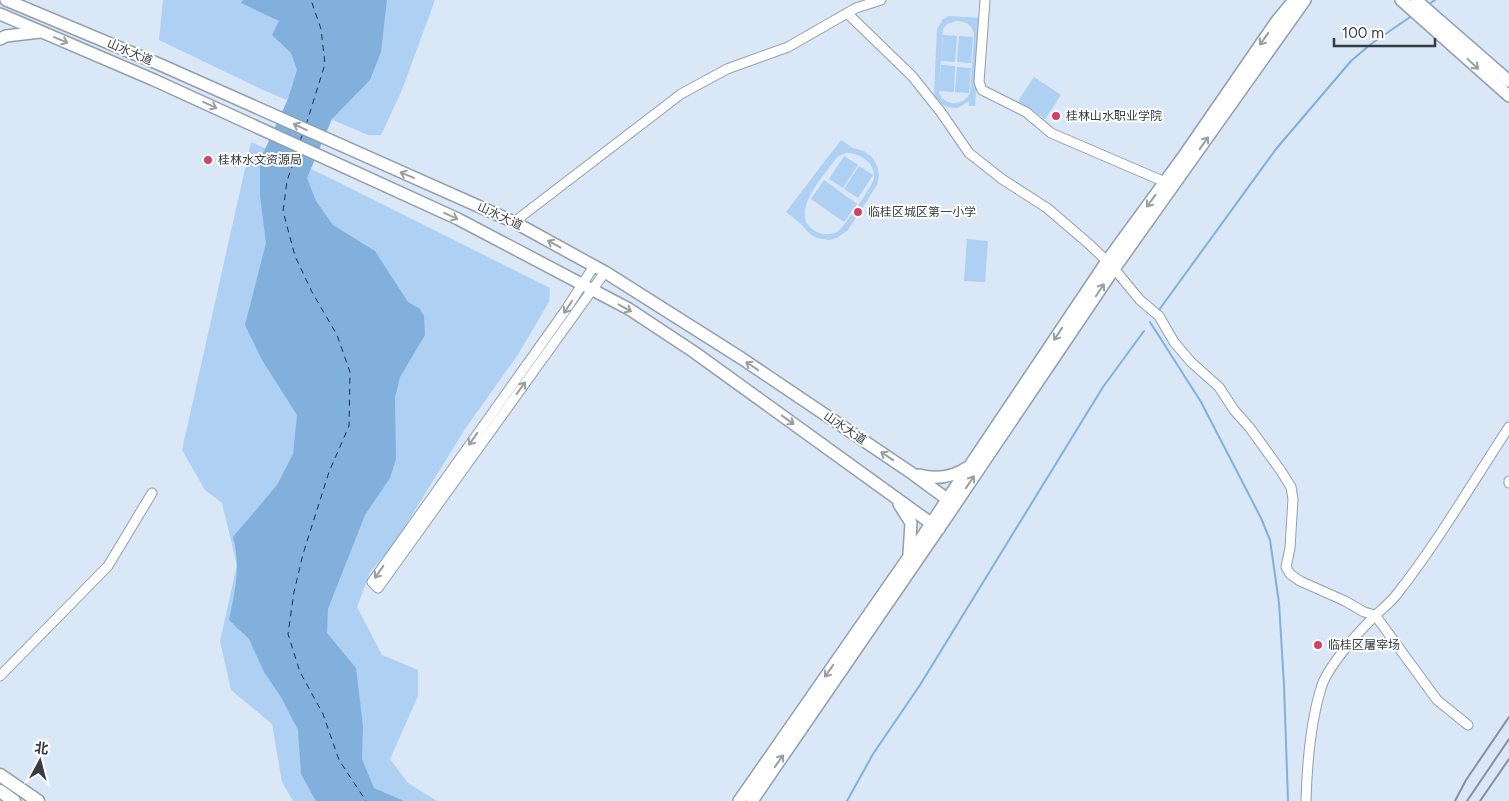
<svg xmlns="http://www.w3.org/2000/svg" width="1509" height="801" viewBox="0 0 1509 801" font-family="Figtree,'Noto Sans SC',sans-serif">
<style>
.green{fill:#aed0f3;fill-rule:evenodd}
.water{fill:#82b0dd}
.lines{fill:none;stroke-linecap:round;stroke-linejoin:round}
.stream{stroke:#82b0dd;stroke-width:2}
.ferry{stroke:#113251;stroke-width:1;stroke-dasharray:6 5;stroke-linecap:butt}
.minor-casing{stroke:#919fad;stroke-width:11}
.major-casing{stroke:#919fad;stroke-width:14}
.highway-casing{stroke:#919fad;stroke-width:15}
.minor{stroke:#fff;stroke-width:9}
.major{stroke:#fff;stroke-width:11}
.highway{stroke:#fff;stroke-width:12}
.rail{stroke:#87919b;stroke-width:2}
.oneway{stroke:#9a9ea0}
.poi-dot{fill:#d14164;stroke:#fff;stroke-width:2}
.labels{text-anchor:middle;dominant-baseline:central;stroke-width:4;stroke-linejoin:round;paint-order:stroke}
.street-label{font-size:12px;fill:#363c42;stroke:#fff}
.poi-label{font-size:12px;fill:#363c42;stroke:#fff;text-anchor:start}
</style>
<rect width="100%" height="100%" fill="#d9e7f7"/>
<path class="green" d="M163 0H435L402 90 381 135H368L261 89 159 40Z
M949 16 980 18 975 106H969V101L958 108C947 108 939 105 934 95L937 29 943 19ZM956 21C966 21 974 25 974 37L970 93C964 106 945 107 939 93V91L954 92 955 66 941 65 939 86 943 29 947 24Z
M943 35 957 36 955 62 941 61Z
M959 36 973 37 971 63 957 62Z
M957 67 971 68 969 93 955 92Z
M1034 77 1061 95 1045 119 1018 101Z
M841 140 853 148 864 151 872 157 877 166 879 175 877 185 848 230 837 238 829 240 817 238 810 234 800 223 786 212ZM846 153C859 152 876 163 874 178 874 184 843 229 837 232 830 235 822 235 815 231 786 214 826 173 838 156Z
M251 142 330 178 550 288 549 302 517 356 465 429 394 544 370 572 357 607 382 655 418 670V696L390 759 408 783 437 801H293L282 782 272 724 231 690 220 641 237 565 222 503 205 490 182 450Z
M844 156 858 165 843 188 829 179Z
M859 166 873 175 858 198 844 189Z
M824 180 857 204 844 222 811 199Z
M967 239 988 241 985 282 964 281Z"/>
<path class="water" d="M243 0H387L381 52 370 80 332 119 307 178 316 201 333 225 375 251 408 302 420 309 424 316 425 335 400 377 395 398 396 459 390 478 365 515 328 609 327 633 356 668 363 726 362 759 374 788 404 801H316L301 774 298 730 281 697 264 672 249 639 229 620C235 591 241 566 233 537L277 485 293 454 297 415 262 360 245 325 266 243 260 196V160L288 99 297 70 291 53 272 35 279 21 241 3Z"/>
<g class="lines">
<path class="stream" d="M1429 4 1435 0
M1159 310 1276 149 1351 61 1371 44 1413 15
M1150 322 1201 402 1261 518 1270 540 1279 603 1284 685 1288 801
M847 801 873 754 920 685 1103 387 1144 331"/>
<path class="ferry" d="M306 125 325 64 321 29 311 0
M300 141 303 133
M297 152 287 181 283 211 295 256 312 292 337 335 350 372 349 426 329 472 303 554 294 592 288 634 300 672 323 714 339 760 366 801"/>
<defs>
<path id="minor" d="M985 0 979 82 982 90 1026 112 1051 133 1165 182
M847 13 912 76 940 111 969 153 1002 179 1047 208 1089 244 1111 265 1140 300 1159 316 1174 342 1191 362 1219 387 1234 410 1250 428 1281 471 1291 487 1293 499 1290 548 1286 567 1290 574 1300 581 1345 601 1364 612 1375 615 1437 700 1468 725
M514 222 681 94 727 69 788 47 856 8 881 0
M594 266 565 311 372 582 378 588 605 272
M1509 481V483
M0 676 108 566 152 493
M1306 801C1307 765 1311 719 1322 685 1330 664 1359 631 1375 616 1383 608 1390 603 1397 594 1438 542 1472 483 1509 427"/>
<path id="major" d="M6 0 161 65 514 222 605 272 741 358 913 474 955 505
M1401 0 1509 96
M1416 0 1509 81
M0 14 154 80 458 219 629 309 694 352 939 529
M0 39 6 36 40 32
M919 475C937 480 953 477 968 467
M899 504 911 523 909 554
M739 801 906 561 1107 261 1183 157 1276 22 1294 0
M752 801 944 521 1114 269 1305 0"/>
<path id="highway" d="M0 775 38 801
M0 791 14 801"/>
</defs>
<use href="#minor" class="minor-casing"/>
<use href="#major" class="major-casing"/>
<use href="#highway" class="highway-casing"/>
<use href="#minor" class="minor"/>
<use href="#major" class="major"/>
<use href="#highway" class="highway"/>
<path class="rail" d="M1455 801 1466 780 1509 717
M1467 801 1509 739
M1480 801 1509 759"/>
</g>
<defs><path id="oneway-shaft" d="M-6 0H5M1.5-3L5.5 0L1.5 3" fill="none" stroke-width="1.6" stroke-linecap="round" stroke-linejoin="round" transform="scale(1.25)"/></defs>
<g class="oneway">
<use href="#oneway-shaft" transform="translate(1264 39) rotate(125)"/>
<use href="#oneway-shaft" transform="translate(61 40) rotate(23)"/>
<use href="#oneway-shaft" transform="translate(1473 64) rotate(43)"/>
<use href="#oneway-shaft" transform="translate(210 105) rotate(25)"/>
<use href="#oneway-shaft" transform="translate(300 127) rotate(-155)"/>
<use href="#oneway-shaft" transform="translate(1204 143) rotate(-55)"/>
<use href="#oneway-shaft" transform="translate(407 175) rotate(-157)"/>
<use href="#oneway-shaft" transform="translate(1151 201) rotate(126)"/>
<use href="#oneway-shaft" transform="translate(451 216) rotate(25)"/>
<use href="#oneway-shaft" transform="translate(554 244) rotate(-151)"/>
<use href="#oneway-shaft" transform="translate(1100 290) rotate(-56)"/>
<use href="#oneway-shaft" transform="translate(568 307) rotate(124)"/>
<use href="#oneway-shaft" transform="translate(625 308) rotate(29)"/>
<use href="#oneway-shaft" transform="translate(1058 334) rotate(124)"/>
<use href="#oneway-shaft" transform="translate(752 366) rotate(-146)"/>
<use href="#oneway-shaft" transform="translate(521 388) rotate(-54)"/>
<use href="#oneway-shaft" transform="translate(788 420) rotate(36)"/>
<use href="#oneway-shaft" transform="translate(473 439) rotate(125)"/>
<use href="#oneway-shaft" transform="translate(887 456) rotate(-146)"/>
<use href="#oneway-shaft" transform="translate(970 482) rotate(-56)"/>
<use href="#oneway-shaft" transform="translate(379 572) rotate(125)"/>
<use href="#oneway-shaft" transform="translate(829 671) rotate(125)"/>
<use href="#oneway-shaft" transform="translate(779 761) rotate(-55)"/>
</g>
<g class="poi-dot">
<circle cx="1056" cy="116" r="5"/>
<circle cx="208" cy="160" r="5"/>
<circle cx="858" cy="212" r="5"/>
<circle cx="1318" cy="645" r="5"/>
</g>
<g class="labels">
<g class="street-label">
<text transform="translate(130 52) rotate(23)">山水大道</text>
<text transform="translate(500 216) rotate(25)">山水大道</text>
<text transform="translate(845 428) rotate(34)">山水大道</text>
</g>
<g class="poi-label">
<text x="1066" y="116">桂林山水职业学院</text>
<text x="218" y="160">桂林水文资源局</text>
<text x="868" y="212">临桂区城区第一小学</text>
<text x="1328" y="645">临桂区屠宰场</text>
</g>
</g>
<g transform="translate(40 761) rotate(7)" stroke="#ffffff" stroke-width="4" paint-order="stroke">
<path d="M0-4L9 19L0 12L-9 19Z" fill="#363c42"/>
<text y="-8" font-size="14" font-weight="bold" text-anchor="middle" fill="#363c42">北</text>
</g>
<path d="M1334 38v8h101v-8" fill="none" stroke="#363c42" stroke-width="2.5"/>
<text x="1342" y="38" font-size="15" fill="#363c42" stroke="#ffffff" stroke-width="4" paint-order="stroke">100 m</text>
</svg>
